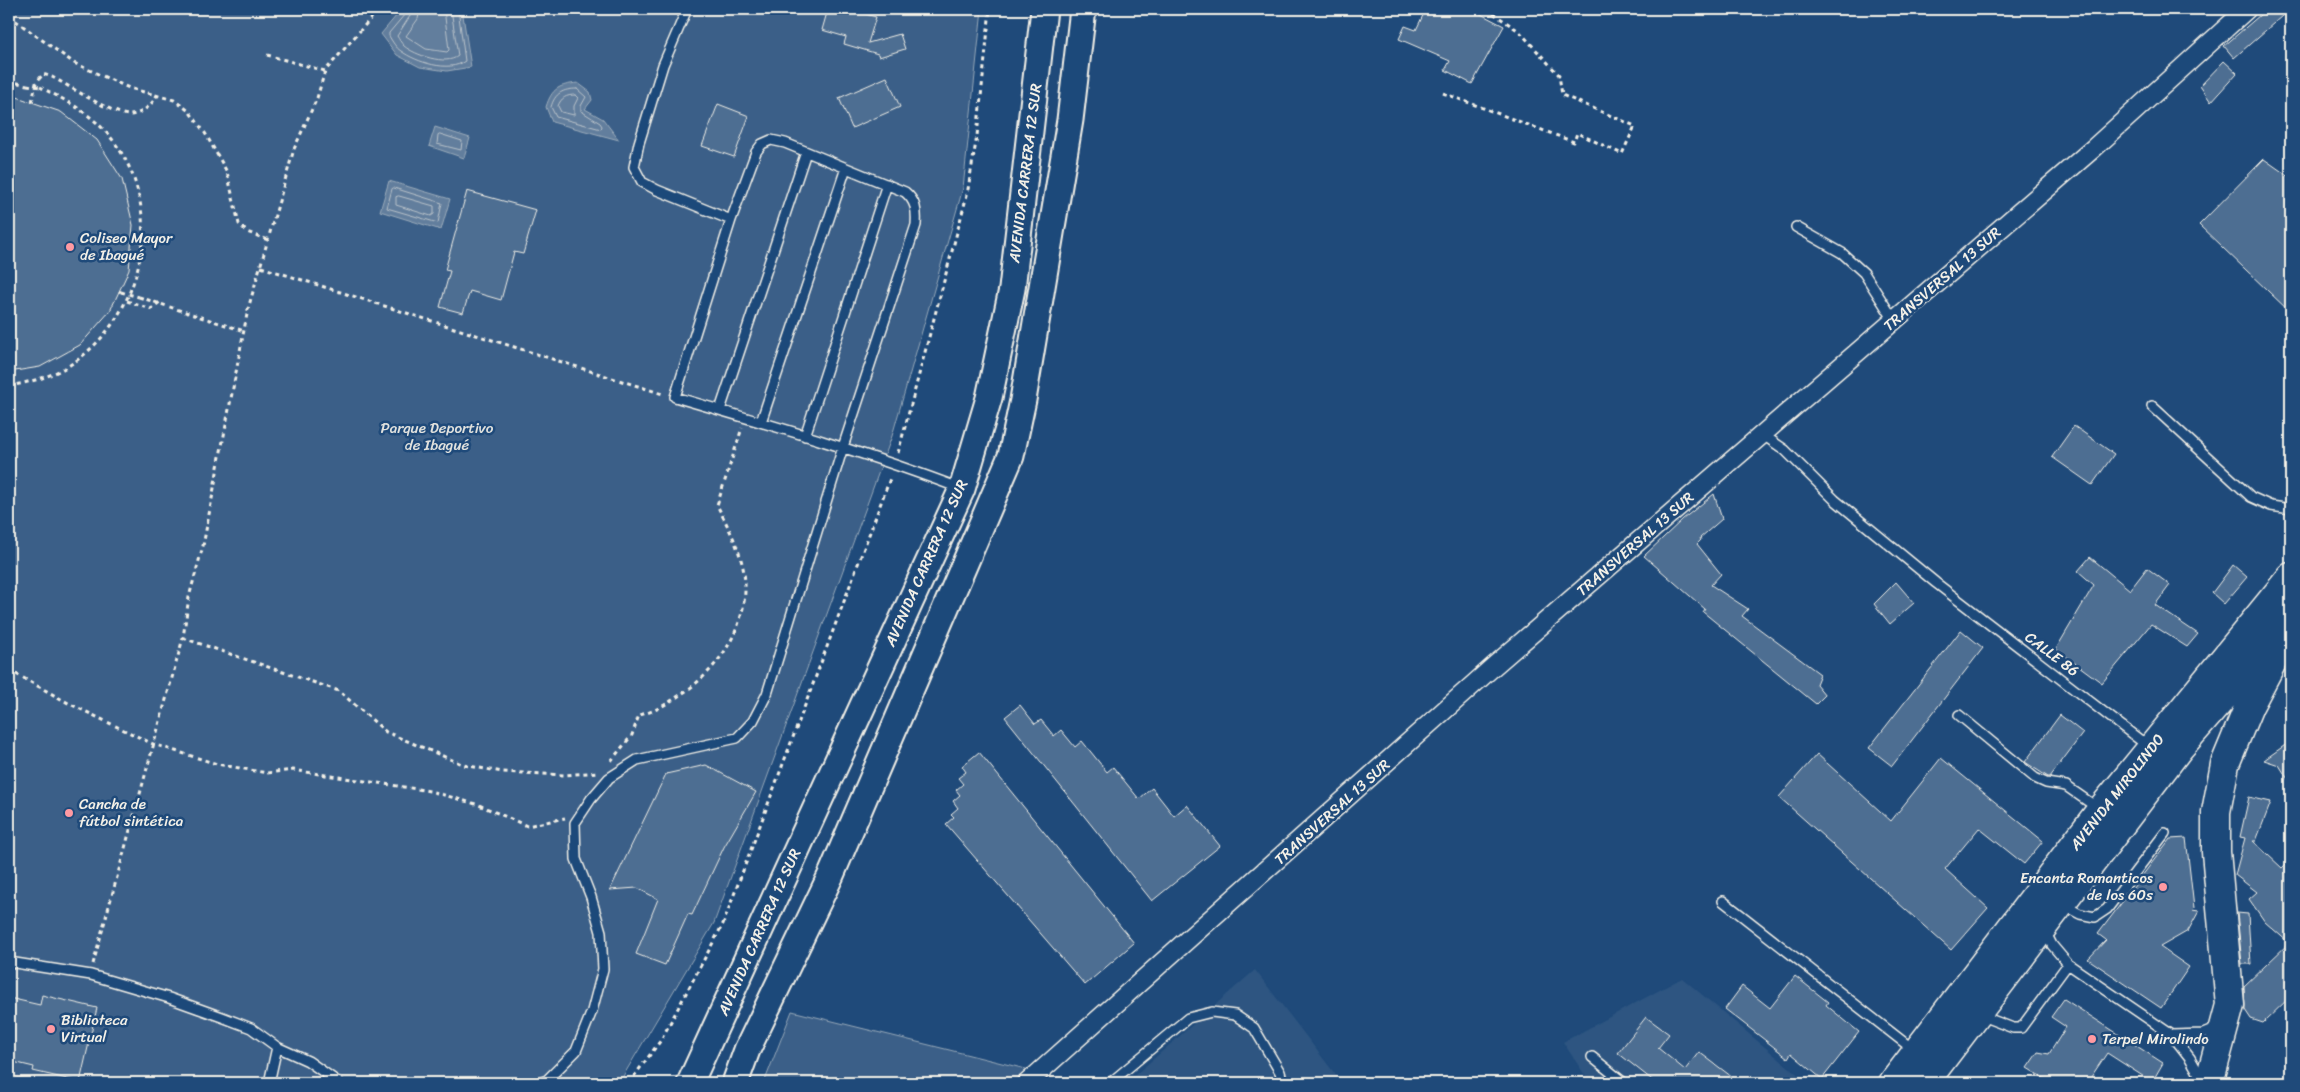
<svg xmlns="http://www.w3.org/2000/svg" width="2300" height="1092" viewBox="0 0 2300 1092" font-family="Sriracha,sans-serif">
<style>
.built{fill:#2d5581}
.green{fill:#3a5f88;stroke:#97a8b8}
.water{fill:#627e9d;stroke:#9cacbb}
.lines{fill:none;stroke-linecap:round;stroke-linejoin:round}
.shore{stroke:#bac3ca;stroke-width:1}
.building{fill:#4d6e92;stroke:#f4f1e8}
.lane-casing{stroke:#f4f1e8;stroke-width:12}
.street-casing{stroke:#f4f1e8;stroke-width:21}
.secondary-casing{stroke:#f4f1e8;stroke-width:29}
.primary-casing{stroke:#f4f1e8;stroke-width:31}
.path{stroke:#f4f1e8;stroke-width:3;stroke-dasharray:4 4;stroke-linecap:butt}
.lane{stroke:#1f4a7a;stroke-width:9}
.street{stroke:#1f4a7a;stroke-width:18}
.secondary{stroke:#1f4a7a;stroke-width:25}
.primary{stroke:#1f4a7a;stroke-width:28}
.path-bridge{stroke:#f4f1e8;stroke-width:3;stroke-dasharray:4 4;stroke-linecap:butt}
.poi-dot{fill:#ff9aa2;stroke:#1f4a7a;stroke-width:2}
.labels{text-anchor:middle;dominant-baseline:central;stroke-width:5;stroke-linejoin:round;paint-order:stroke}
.street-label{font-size:15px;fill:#f4f1e8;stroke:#1f4a7a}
.poi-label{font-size:15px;fill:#f4f1e8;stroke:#1f4a7a;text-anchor:start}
.park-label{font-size:15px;fill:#e1e2de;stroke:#1f4a7a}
</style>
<rect width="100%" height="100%" fill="#1f4a7a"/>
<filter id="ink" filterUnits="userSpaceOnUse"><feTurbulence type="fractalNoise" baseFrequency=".02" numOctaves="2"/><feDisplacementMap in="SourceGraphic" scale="10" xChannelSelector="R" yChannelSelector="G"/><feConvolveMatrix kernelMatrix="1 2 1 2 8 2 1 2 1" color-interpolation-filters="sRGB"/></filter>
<g filter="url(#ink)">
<path class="built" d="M1255 970 1342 1083H1126Z
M1682 978 1808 1083H1590L1563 1042Z"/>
<path class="green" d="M9 9H982L963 188 892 436 714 923 619 1083H44L9 1075Z
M792 1011 1034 1071 1017 1083H764Z"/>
<path class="water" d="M402 9H462L471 67 447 71 420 67 397 55 381 34Z
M578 83 590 92 592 100 585 109 603 119 619 140 552 122 546 107C552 88 559 85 578 83Z
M435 127 470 138 464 158 429 146Z
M389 181 450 199 441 230 380 211Z"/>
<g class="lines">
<path class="shore" d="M406 9 405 14 389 33V36C392 41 396 48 401 51 416 62 449 73 465 61L458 9
M412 9 410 16 397 36C399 39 401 43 404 46 415 55 446 66 458 56L451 9
M420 9 418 19 406 36 426 49 447 52 449 50 444 9
M577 89 586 97 581 106V111L600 123 602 126 601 129 556 117 551 107C555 93 563 89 577 89Z
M575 95 578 98 574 106V115L561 112 558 106C561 98 566 95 575 95Z
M440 134 462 141 461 150 437 144 438 135Z
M394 188 442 203 438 223 387 208 392 189Z
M399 196 434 206V214L431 216 396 205V197Z"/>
</g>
<path class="building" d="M828 9H848L876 17 868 43 900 34 905 49 879 57 878 54 844 44 846 37 822 30Z
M1426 9H1471L1504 26 1472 84 1445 70 1450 61 1399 39 1405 26 1416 30Z
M2267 9H2290L2234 58 2224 46Z
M2224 61 2237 73 2211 102 2200 86Z
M887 77 900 107 852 128 839 98Z
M9 97H17L61 112 97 140 122 179 133 225 129 270 110 311 80 345 40 367 9 372Z
M718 104 749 116 734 157 702 146Z
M2264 159 2291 178V313L2199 225Z
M467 191 536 210 523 254 514 252 501 300 470 291 463 313 440 307 450 271 445 270Z
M2074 426 2114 454 2092 485 2052 457Z
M1714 494 1722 519 1700 538 1701 540 1697 544 1721 574 1711 585 1748 609 1742 616 1820 674 1816 684 1825 695 1816 704 1703 612 1705 609 1644 556 1683 519Z
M2090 557 2130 590 2147 568 2170 585 2155 605 2198 634 2187 647 2151 624 2102 683 2056 649 2094 585 2078 571Z
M2233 565 2247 577 2224 604 2212 593Z
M1896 582 1914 603 1890 624 1874 604Z
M1961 630 1983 648 1892 766 1869 748Z
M1020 705 1035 724 1041 720 1054 736 1061 730 1075 747 1082 741 1107 772 1113 767 1139 799 1152 788 1174 816 1187 805 1220 846 1152 901 1005 717Z
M2060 715 2083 733 2050 777H2048L2025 762Z
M2291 741V784L2279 765 2264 760Z
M979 752 1134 943 1085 985 946 824 954 817 951 814 958 808 953 801 960 795 956 790 963 784 958 778 966 772 962 766Z
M1817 754 1891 821 1941 758 2043 841 2024 864 1979 828 1945 869 1988 908 1951 950 1779 797Z
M706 765 756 792 724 847 692 915 688 914 665 965 636 954 658 899 637 888 610 890 666 774Z
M2249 797 2271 802 2256 841H2253L2282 868 2291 859V996L2263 1023 2251 1019 2245 1010 2244 986 2289 943 2265 922 2249 899 2257 892 2235 875 2245 838 2240 837Z
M2186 838 2194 908 2192 910 2199 911 2188 931 2160 947 2189 967 2161 1008 2088 959 2106 940 2098 934 2170 839Z
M2237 913 2248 914 2251 964H2242Z
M1795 976 1828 1002 1826 1005 1859 1032 1822 1079 1791 1053 1788 1058 1725 1009 1742 986 1770 1008Z
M42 995 97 1008 80 1082 33 1071 34 1067 9 1061V998L40 1005Z
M2064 999 2163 1063 2152 1082 2107 1053 2087 1083H2052L2027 1068 2038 1052 2049 1054 2066 1027 2051 1017Z
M1646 1017 1669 1034 1658 1048 1685 1070 1699 1052 1740 1083H1656L1618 1053Z"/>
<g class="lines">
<defs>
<path id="lane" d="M687 9 663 65 639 143 634 167 642 182 657 190 731 220
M1796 227 1842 253 1864 273 1894 320
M2152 406 2251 497 2271 506 2291 509
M720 410 806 152
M761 422 846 168
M1762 434 1785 450 1835 500 1936 583 2149 747
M805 436 887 184
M1959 715 2035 778 2046 783 2066 786 2099 809
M1723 901 1915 1051
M2063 905 2080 914 2095 917 2107 909 2165 833
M2045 931 2052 945 2068 964 2172 1035 2190 1058 2203 1081
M9 962 91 975 169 998 222 1017 251 1028 277 1047 308 1061 339 1083
M1979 1015 2013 1028H2021L2068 964
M2172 1035 2203 1034 2218 1028
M1592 1057 1624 1083
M269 1083 277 1047
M539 1083 547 1080 576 1051 592 1011 603 969 601 932 591 897 576 859 575 823 591 799 609 778 637 760 737 738 753 721 767 694 843 447 916 225C917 211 916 201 905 192L785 143 771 140 762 144 756 152 731 220 675 397C771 425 868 453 962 489
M1110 1083 1188 1018 1212 1012 1235 1015 1254 1028 1280 1072 1283 1083"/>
<path id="street" d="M1027 1083 1494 666 2095 147 2247 9"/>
<path id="secondary" d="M690 1083 962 489 989 398 1012 289 1044 9
M735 1083 747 1050 831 875 1011 456 1023 400 1070 120 1083 9"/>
<path id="primary" d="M1893 1083 2101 810 2291 577
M1924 1083 2179 748 2291 619
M2209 1083 2230 1005 2216 852V812L2225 764 2249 706 2279 649"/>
</defs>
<use href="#lane" class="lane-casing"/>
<use href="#street" class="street-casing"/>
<use href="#secondary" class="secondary-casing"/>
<use href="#primary" class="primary-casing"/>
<path class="path" d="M9 16 74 63 129 88 174 100 189 111 205 133 227 172 239 224 247 232 268 240
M267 55 325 71
M9 81 27 85
M1443 93 1574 142 1577 133 1622 154 1635 126 1562 95 1559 75 1519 31 1487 9
M32 102 36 83 43 74 52 77C68 85 115 116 130 115 142 114 152 105 157 95
M261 267 663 394
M119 291 121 292
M139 297 244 331
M127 301 151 309 160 302
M9 386C31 382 54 376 73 363 147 312 168 201 106 132 87 111 65 100 40 87
M898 453 967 195 977 136 990 9
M183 638 339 691 386 732 464 765 502 772 565 775 598 772
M9 670 70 704 153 744 217 764 267 773 293 770 430 791 479 805 527 826 565 818
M611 761 632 735 639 715C656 712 671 701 686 691 723 665 751 619 744 573 740 548 728 527 717 505L742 428
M93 964 183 638 189 597 203 546 248 309 294 149 317 98 325 71 379 9
M629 1083 661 1040 723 924 891 476"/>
<use href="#lane" class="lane"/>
<use href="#street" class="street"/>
<use href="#secondary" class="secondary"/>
<use href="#primary" class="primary"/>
<path class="path-bridge" d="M27 85 40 87
M121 292 139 297"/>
</g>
</g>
<g class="poi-dot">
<circle cx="70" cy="247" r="5"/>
<circle cx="69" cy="813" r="5"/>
<circle cx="2163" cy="887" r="5"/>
<circle cx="51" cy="1029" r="5"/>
<circle cx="2092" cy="1039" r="5"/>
</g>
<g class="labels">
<g class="street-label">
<text transform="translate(1025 173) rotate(-83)">AVENIDA CARRERA 12 SUR</text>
<text transform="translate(1942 279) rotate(-41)">TRANSVERSAL 13 SUR</text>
<text transform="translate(1635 544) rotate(-41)">TRANSVERSAL 13 SUR</text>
<text transform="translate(926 563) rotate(-66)">AVENIDA CARRERA 12 SUR</text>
<text transform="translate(2052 654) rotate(37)">CALLE 86</text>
<text transform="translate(2117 792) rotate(-52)">AVENIDA MIROLINDO</text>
<text transform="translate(1332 812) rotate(-42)">TRANSVERSAL 13 SUR</text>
<text transform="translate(759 932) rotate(-66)">AVENIDA CARRERA 12 SUR</text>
</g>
<g class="poi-label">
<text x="80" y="238">Coliseo Mayor<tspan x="80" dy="17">de Ibagué</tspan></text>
<text x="79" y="804">Cancha de<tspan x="79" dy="17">fútbol sintética</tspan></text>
<text x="2153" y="878" text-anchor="end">Encanta Romanticos<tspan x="2153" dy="17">de los 60s</tspan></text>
<text x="61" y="1020">Biblioteca<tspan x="61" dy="17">Virtual</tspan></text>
<text x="2102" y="1039">Terpel Mirolindo</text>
</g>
<g class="park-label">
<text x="437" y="428">Parque Deportivo<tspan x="437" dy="17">de Ibagué</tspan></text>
</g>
</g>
<rect width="2300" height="1092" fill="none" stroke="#1f4a7a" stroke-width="30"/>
<rect x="15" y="15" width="2270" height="1062" fill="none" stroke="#f4f1e8" stroke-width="2" filter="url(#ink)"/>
</svg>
